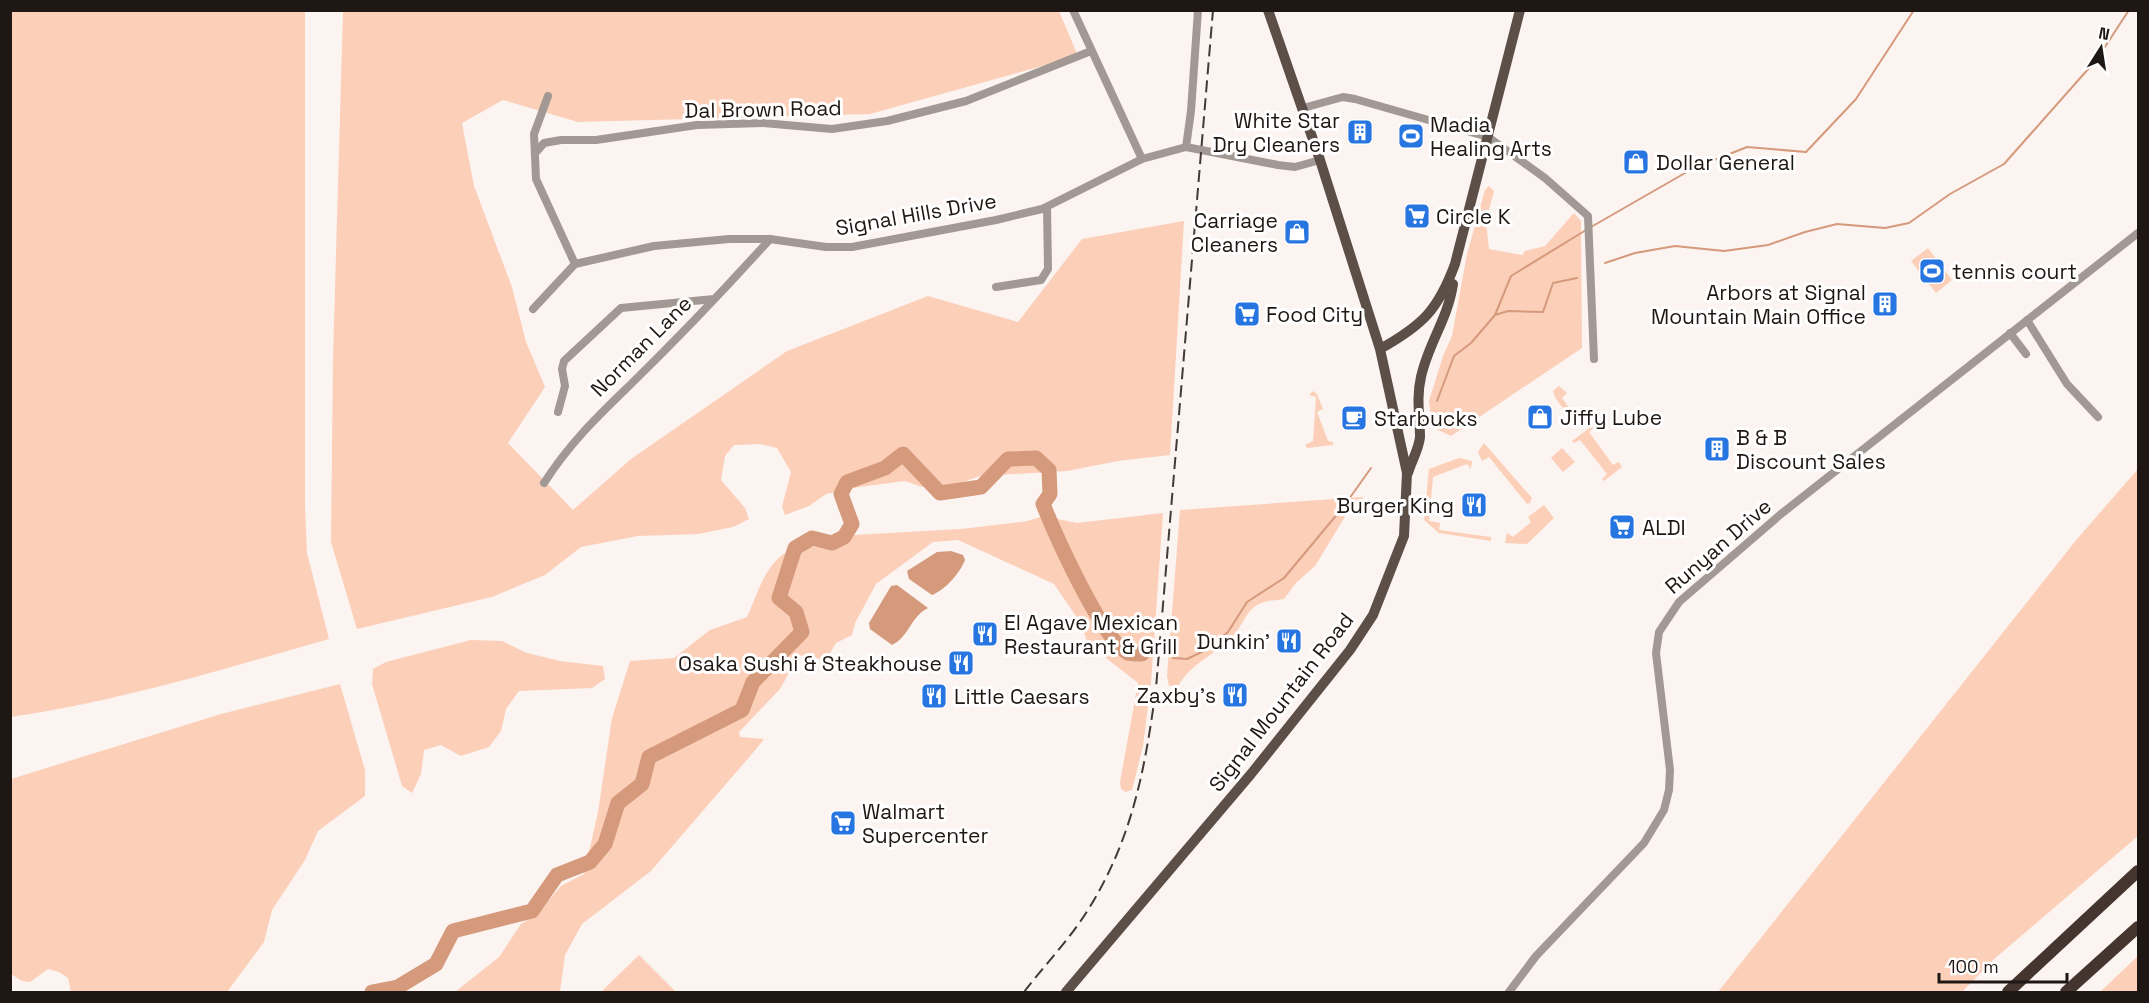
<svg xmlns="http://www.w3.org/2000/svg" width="2149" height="1003" viewBox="0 0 2149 1003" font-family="'Space Grotesk',sans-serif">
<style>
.green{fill:#fccfb9}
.water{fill:#d5997c}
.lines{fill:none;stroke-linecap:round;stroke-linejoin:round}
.stream{stroke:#d5997c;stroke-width:2}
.river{stroke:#d5997c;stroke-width:15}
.minor{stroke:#a29995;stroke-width:8}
.major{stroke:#5c4f48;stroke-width:10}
.highway{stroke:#44352e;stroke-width:12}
.rail{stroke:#413a37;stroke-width:2;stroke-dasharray:12 6;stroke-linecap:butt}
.labels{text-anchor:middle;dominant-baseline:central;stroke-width:6;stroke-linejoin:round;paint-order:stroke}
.street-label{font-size:21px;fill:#1e1714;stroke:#fff}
.poi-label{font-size:21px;fill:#1e1714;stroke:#fff;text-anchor:start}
</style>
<rect width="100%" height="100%" fill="#fcf4f1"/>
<path class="green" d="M10 11H305V507L307 553 329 639C224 669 119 701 11 717Z
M343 11H1059L1078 56 870 114 578 122 503 100 462 123 474 186 512 287 526 342 545 387 508 443 573 510 631 459 787 351 928 296 1018 322 1082 239 1184 221 1170 455 1118 461 1067 471 980 476 955 485 922 487 905 481 859 487 826 494 809 506 785 515 782 507 791 472 777 448 760 444 734 445 725 456 721 480 745 508 749 519 733 527 698 534 638 536 581 547 545 575 492 597 357 629 331 542 333 359Z
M1489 186 1494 191 1486 221 1489 249 1522 255 1525 251 1545 246 1574 213 1581 221 1582 348 1451 436 1432 427 1429 401 1443 356 1452 336 1467 254 1485 190Z
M1928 248 1952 280 1936 293 1911 261Z
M1559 386 1567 393 1562 398 1576 418 1584 415V420L1578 424H1575L1556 399 1553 391Z
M1313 391 1317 394 1323 409 1317 412 1328 441 1333 442V445L1307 448 1305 445 1313 441 1316 397 1309 395Z
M1592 426 1593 428 1589 432 1613 465 1619 462 1622 467 1604 481 1602 479 1607 474 1580 440 1574 443 1572 441Z
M1484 443 1532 498 1530 503 1527 504 1489 457 1482 461 1478 452Z
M1562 448 1575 462 1563 472 1551 458Z
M1459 458 1472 461 1471 469 1467 464 1433 477 1429 521 1440 523 1439 530 1491 537V541L1439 533 1424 520 1429 469Z
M2138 469V836L1993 960 1962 992H1718L2077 539Z
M1362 497 1365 502 1359 508 1346 515 1315 566 1296 583 1284 599C1273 601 1262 600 1253 608 1245 615 1241 627 1234 635 1216 655 1192 662 1179 685L1169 686 1167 676 1180 510Z
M1544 505 1554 518 1527 544 1505 543 1507 533 1513 537 1531 522 1528 517Z
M1163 513 1151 683 1143 746 1132 790 1126 792 1121 789 1120 782 1138 683 1088 644 1080 622 1054 584 958 540 933 542 876 584 855 623 852 635 836 643 826 660 799 655 780 689 739 732 740 737 764 739 757 748 651 871 582 924 565 955 560 992H455L499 957 521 924 536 915 561 886 584 874 598 812 612 718 630 661 674 658 710 630 747 617C756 597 763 571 781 556 803 538 835 556 854 535L961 529 1028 521 1043 516 1077 523Z
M471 640 502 641 527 653 560 661 603 666 605 679 592 688 519 691 506 709 501 731 489 747 461 756 441 745 424 750 421 774 412 793 402 786 372 684 373 669 386 662Z
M340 684 365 770V796L318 831 305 860 272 910 264 942 227 992H71L68 978 59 972 48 969 30 982 22 981 11 974V779L221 714Z
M639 955 676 992H601Z
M2138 956V992H2100Z"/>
<path class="water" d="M951 551 963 555 965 560C960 573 945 590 932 595L909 579 907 571 937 552Z
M897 585 928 608C911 616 909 637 892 645L870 629 869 623 891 586Z"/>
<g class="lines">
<path class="stream" d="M1591 227 1692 169 1747 147 1806 152 1856 99 1914 10
M1605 263 1635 253 1675 246 1724 251 1768 245 1805 232 1837 224 1885 228 1909 223 1950 194 2004 164 2097 59 2129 10
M1495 315 1508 311 1543 312 1553 283 1577 278
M1437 401 1454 356 1471 343 1495 315 1511 276 1586 230
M1173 658 1187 659 1208 649 1228 632 1247 602 1284 578 1344 506 1371 468"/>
<path class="river" d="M372 992 398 987 436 964 453 931 532 911 557 875 590 862 605 844 618 803 642 784 649 757 742 710 753 682 802 632 796 612 779 598 795 548 812 538 832 543 844 537 852 524 841 494 847 482 885 468 903 454 940 493 981 487 1008 459 1036 458 1049 470 1050 494 1043 504C1055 534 1102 640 1128 653 1132 654 1138 654 1142 654"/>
<path class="minor" d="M1073 10 1142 159
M548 96 534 134 536 179 575 264
M1303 108 1343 97 1355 99 1488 137 1545 178 1588 216 1594 359
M1186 147 1191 111 1198 10
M537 151 544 143 561 140H596L697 125 763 123 832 129 887 121 966 101 1091 51
M575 264 654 246 729 239H770L826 247H852L996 220 1042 209 1142 159 1186 147 1278 165 1295 167 1320 160
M996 287 1041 280 1048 269 1047 207
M533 309 575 264
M2027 320 2067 384 2098 417
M2010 333 2026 354
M558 412 565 386 562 369 564 361 621 308 714 299
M544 483C570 443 595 419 629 386 677 339 725 289 770 239
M1509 992 1536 956 1644 843 1664 810 1669 790 1670 770 1656 653 1659 632 1679 602 1781 514 2138 233"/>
<path class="major" d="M1380 349C1423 325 1438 310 1455 264L1520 10
M1408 473C1411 462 1419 449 1420 437 1420 417 1416 398 1421 377 1428 344 1448 319 1453 284
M1066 992 1251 774 1350 650 1373 615 1404 536 1407 473 1380 349 1320 160 1268 10"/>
<path class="highway" d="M2008 992 2138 871
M2066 992 2138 927"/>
<path class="rail" d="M1024 992C1044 966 1068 941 1086 913 1132 841 1145 770 1156 688L1213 10"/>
</g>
<defs>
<symbol id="building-square" viewBox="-11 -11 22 22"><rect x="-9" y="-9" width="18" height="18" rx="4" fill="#2775e0" stroke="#fff"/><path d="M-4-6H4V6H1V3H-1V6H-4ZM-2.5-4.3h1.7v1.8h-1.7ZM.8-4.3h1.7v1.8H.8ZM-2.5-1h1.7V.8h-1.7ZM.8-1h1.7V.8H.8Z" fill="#fff"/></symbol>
<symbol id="stadium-square" viewBox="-11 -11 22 22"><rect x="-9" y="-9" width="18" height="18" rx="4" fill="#2775e0" stroke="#fff"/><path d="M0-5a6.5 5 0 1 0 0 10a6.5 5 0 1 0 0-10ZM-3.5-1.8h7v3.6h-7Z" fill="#fff"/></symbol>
<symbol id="shop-square" viewBox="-11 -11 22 22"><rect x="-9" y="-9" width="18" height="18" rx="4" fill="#2775e0" stroke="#fff"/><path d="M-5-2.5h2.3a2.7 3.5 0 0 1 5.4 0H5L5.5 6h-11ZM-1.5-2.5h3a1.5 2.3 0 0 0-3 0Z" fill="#fff"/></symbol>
<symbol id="supermarket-square" viewBox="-11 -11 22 22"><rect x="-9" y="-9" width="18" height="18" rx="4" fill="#2775e0" stroke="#fff"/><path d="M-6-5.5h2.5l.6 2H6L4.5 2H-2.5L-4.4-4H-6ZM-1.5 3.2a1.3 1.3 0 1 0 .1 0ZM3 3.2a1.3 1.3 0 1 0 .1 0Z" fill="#fff"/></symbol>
<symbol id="cafe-square" viewBox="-11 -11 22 22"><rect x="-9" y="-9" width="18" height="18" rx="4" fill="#2775e0" stroke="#fff"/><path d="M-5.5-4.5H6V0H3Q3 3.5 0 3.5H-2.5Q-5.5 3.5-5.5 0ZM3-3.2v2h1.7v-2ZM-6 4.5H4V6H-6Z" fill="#fff"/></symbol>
<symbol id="restaurant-square" viewBox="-11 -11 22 22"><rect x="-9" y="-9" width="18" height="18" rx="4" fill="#2775e0" stroke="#fff"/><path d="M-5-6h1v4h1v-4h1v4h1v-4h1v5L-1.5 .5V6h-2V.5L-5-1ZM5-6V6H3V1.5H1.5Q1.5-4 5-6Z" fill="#fff"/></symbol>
</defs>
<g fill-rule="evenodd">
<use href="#building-square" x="1345" y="117" width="30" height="30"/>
<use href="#stadium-square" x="1396" y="121" width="30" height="30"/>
<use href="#shop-square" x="1621" y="147" width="30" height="30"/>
<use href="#supermarket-square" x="1402" y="201" width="30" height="30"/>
<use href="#shop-square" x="1282" y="217" width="30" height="30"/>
<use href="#stadium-square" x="1917" y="256" width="30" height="30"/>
<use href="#building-square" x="1870" y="289" width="30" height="30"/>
<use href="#supermarket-square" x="1232" y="299" width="30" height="30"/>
<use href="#shop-square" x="1525" y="402" width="30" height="30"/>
<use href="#cafe-square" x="1339" y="403" width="30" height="30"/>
<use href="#building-square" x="1702" y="434" width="30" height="30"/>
<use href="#restaurant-square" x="1459" y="490" width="30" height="30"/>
<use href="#supermarket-square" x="1607" y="512" width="30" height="30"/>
<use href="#restaurant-square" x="970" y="619" width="30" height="30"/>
<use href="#restaurant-square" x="1274" y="626" width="30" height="30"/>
<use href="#restaurant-square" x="946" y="648" width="30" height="30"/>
<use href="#restaurant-square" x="1220" y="680" width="30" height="30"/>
<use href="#restaurant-square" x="919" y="681" width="30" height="30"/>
<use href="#supermarket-square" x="828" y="808" width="30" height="30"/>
</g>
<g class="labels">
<g class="street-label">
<text transform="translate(763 109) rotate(-1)">Dal Brown Road</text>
<text transform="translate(916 214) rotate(-10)">Signal Hills Drive</text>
<text transform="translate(641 346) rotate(-45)">Norman Lane</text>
<text transform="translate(1718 546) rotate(-41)">Runyan Drive</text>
<text transform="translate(1281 702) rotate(-52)">Signal Mountain Road</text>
</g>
<g class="poi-label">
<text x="1340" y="120" text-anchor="end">White Star<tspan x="1340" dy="24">Dry Cleaners</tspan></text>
<text x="1430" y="124">Madia<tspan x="1430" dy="24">Healing Arts</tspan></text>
<text x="1656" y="162">Dollar General</text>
<text x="1436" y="216">Circle K</text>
<text x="1278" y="220" text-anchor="end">Carriage<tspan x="1278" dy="24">Cleaners</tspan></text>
<text x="1952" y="271">tennis court</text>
<text x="1866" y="292" text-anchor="end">Arbors at Signal<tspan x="1866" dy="24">Mountain Main Office</tspan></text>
<text x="1266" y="314">Food City</text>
<text x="1560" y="417">Jiffy Lube</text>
<text x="1374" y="418">Starbucks</text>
<text x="1736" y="437">B &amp; B<tspan x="1736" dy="24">Discount Sales</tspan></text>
<text x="1454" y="505" text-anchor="end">Burger King</text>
<text x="1642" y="527">ALDI</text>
<text x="1004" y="622">El Agave Mexican<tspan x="1004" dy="24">Restaurant &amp; Grill</tspan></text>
<text x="1270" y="641" text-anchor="end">Dunkin'</text>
<text x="942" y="663" text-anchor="end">Osaka Sushi &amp; Steakhouse</text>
<text x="1216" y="695" text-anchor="end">Zaxby's</text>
<text x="954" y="696">Little Caesars</text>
<text x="862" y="811">Walmart<tspan x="862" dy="24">Supercenter</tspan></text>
</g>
</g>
<rect width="2149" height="1003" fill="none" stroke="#1e1714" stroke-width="24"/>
<g transform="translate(2101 48) rotate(12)" stroke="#ffffff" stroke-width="4.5" paint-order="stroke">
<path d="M0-4.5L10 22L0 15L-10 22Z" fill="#1e1714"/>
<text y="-9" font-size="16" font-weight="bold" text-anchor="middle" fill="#1e1714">N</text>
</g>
<path d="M1939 973v9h128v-9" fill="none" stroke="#1e1714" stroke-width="3"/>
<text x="1948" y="973" font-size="18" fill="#1e1714" stroke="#ffffff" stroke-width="4.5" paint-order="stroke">100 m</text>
</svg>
